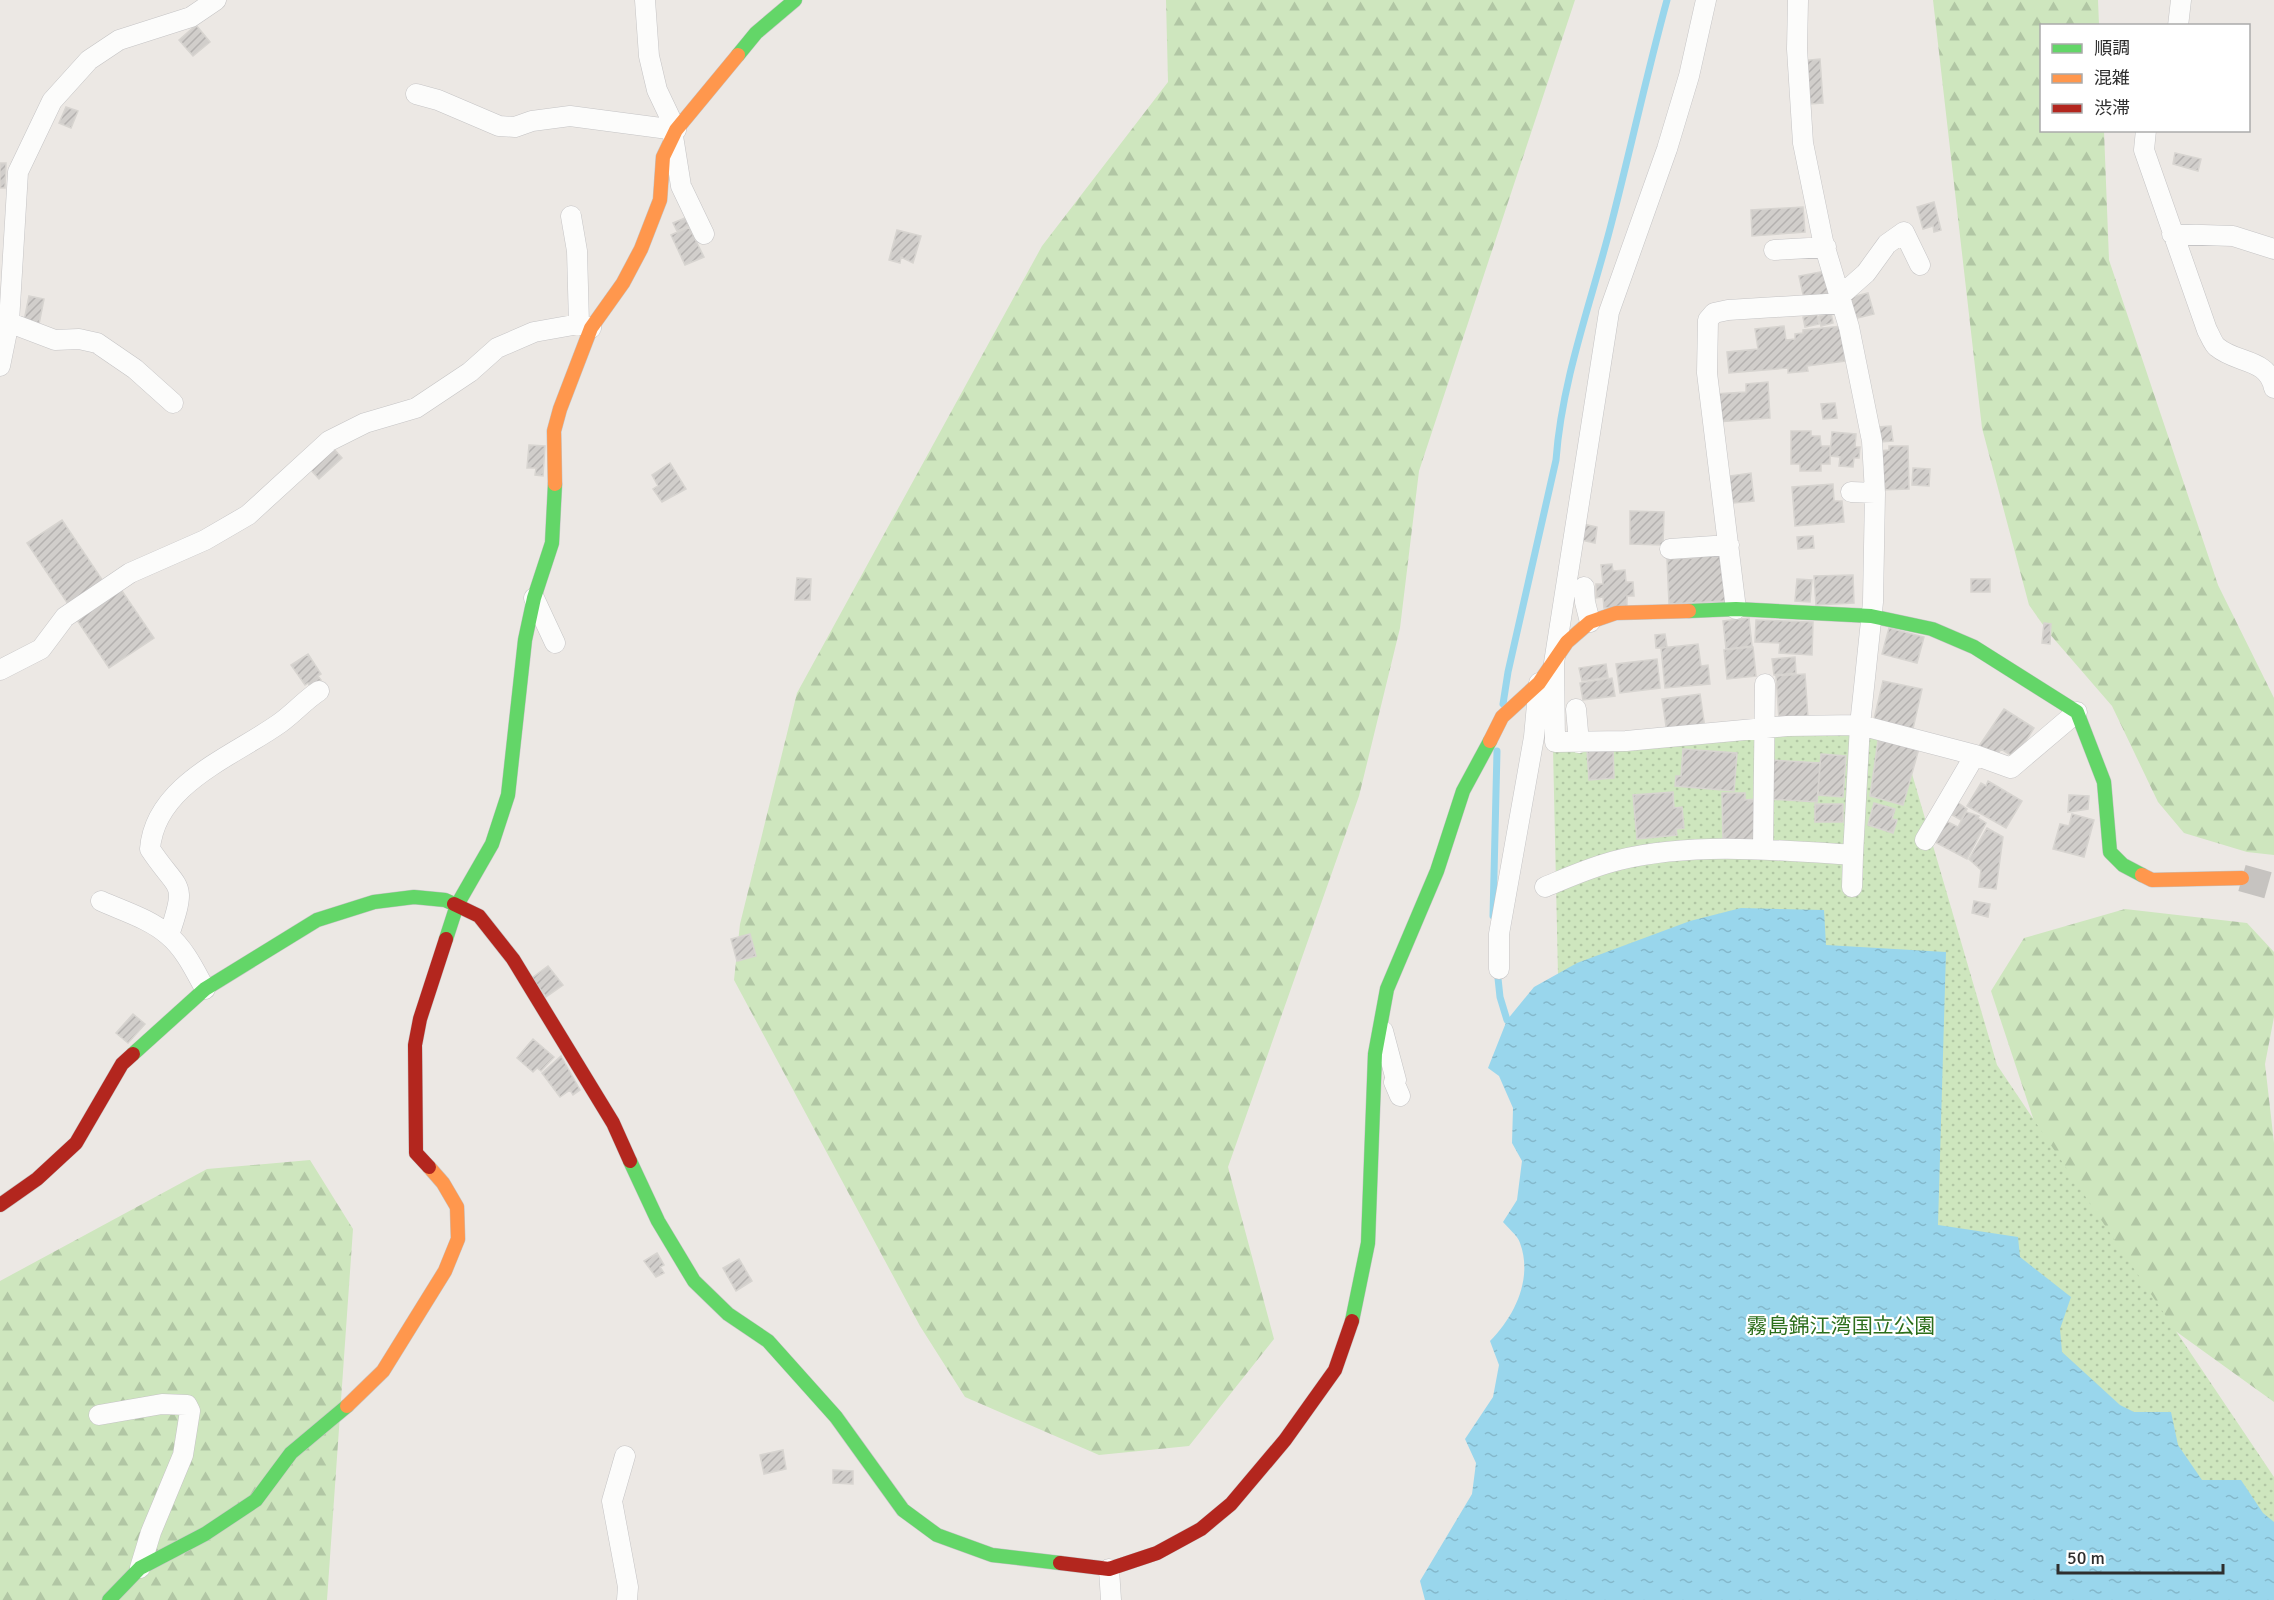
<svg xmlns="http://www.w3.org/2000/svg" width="2274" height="1600" viewBox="0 0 2274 1600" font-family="Signika,'Noto Sans JP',sans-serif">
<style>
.forest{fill:url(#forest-firs)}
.park{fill:url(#park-dots)}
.water{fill:url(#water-ripples)}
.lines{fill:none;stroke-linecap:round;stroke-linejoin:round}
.stream{stroke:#99d6ec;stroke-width:7}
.building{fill:url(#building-hatch);stroke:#d7d4d0;stroke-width:1.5}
.secondary-tunnel{stroke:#c6c3c0;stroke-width:27;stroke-dasharray:27 14;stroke-linecap:butt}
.street-casing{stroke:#c5c4c5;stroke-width:21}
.fast-casing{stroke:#c5c4c5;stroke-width:15}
.slow-casing{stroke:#c5c4c5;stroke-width:15}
.jam-casing{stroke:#c5c4c5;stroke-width:15}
.street{stroke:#fcfcfb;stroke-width:20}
.fast{stroke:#63d668;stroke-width:14}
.slow{stroke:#ff974d;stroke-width:14}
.jam{stroke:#b3261e;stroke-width:14}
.labels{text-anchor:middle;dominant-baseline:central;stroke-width:4.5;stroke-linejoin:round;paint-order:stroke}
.park-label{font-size:21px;fill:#2c6e1b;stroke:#fff}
</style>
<defs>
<pattern id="forest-firs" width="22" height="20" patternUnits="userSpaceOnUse" patternTransform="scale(1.5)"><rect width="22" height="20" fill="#cee6be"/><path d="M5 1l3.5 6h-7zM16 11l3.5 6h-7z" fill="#b1c6a4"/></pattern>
<pattern id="park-dots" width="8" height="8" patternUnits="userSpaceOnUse" patternTransform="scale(1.5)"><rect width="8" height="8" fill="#cee6be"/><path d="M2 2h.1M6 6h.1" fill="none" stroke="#b1c6a4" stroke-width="1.8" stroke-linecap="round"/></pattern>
<pattern id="water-ripples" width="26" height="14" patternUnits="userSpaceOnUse" patternTransform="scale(1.5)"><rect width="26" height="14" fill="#99d6ec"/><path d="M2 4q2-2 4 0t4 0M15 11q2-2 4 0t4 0" fill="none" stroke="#84b8cb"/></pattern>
<pattern id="building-hatch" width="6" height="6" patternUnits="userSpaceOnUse" patternTransform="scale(1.5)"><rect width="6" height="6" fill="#d1cecb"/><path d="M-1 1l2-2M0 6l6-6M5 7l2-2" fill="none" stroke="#b4b1af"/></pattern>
</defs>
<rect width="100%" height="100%" fill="#ece8e4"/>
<path class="forest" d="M1166 0H1575L1419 471 1400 628 1359 796 1228 1167 1274 1339 1189 1446 1099 1455 965 1397 920 1326 734 980 740 924 797 693 1042 246 1168 82Z
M1933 0H2098L2099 25 2042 26V130L2104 131 2109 260 2218 585 2274 698V855L2247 852 2184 833 2158 802 2112 706 2048 632 2029 605 1982 428Z
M2125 909 2247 923 2274 952V1017L2265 1064 2274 1143V1402L2081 1263 1991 991 2024 938Z
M310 1160 353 1229 327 1600H0V1281L207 1169Z"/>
<path class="park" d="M1896 719 1997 1065 2274 1477V1600H1431L1566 1338 1553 748Z"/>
<path class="water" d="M1741 908 1824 910 1826 945 1946 952 1938 1225 2018 1237 2020 1257 2071 1297 2060 1329 2062 1352 2120 1405 2134 1412H2171L2178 1445 2202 1480H2241L2263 1513 2274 1522V1600H1425L1420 1581 1472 1494 1476 1463 1465 1439 1493 1397 1499 1365 1490 1341C1515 1316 1533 1278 1520 1243 1518 1236 1508 1228 1503 1222L1517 1200 1522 1161 1512 1143 1513 1108 1499 1076 1488 1068 1507 1020 1534 987 1577 963 1690 921Z"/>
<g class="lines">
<path class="stream" d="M1503 704 1508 672 1556 460C1562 378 1592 300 1612 221 1631 147 1647 73 1667 0
M1493 916 1497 751
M1497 969 1500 997 1507 1020"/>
</g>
<path class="building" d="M196 25 210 42 193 56 179 40Z
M1820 59 1823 103 1809 104 1800 61Z
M66 107 78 111 71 128 59 123Z
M2175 153 2201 159 2198 171 2173 164Z
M0 163H6L5 188H0Z
M1934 202 1941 230 1934 232 1933 226 1923 229 1917 207Z
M1803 207 1805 232 1752 236 1751 210Z
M685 218 689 226 677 231 673 223Z
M689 227 704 257 685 265 671 235Z
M897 230 921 236 913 263 901 257 900 263 889 260Z
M1825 271 1830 294 1804 299 1799 276Z
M1868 293 1874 314 1853 319 1848 298Z
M29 296 44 299 39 324 24 321Z
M1831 313 1833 323 1821 326 1819 316Z
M1817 314 1819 324 1805 327 1803 317Z
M1784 326 1786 340 1795 339V334L1803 333V330L1842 326 1845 361 1807 366 1808 371 1788 373V368L1729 373 1727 352 1758 349 1755 329Z
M1768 382 1770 418 1717 422 1715 394 1746 392V384Z
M1835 403 1837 418 1823 419 1821 404Z
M1891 426 1893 441 1880 442 1878 427Z
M1791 431H1811V436H1820L1821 446H1830V464H1821V471H1800V464H1791Z
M1832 432 1856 434 1855 447H1860L1859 458H1854L1853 467 1839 466 1840 457 1830 456Z
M529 445 545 446 543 476 535 475 536 468H527Z
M1889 446H1908L1909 489 1879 490 1878 451 1889 450Z
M333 448 342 458 319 479 309 468Z
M670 463 686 489 662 502 653 489 658 486 652 475Z
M1913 468 1930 469 1929 486 1912 485Z
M1751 473 1754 501 1733 503 1722 477Z
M1833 484 1834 501H1842L1844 522 1795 526 1792 487Z
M1630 511 1664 512 1663 545 1630 544Z
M62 520 103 581 68 604 27 543Z
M1583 524 1597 527 1595 543 1581 540Z
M1813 536 1814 548 1798 549 1797 537Z
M1722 550 1725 601 1669 604 1667 559 1692 558V551Z
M1612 564 1613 571 1625 570 1626 582H1633L1634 596H1627V607L1604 608 1603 597 1596 598V584H1603L1601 565Z
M1853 575 1854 603 1816 605 1814 576Z
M797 578 811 579 810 600H795Z
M1797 579 1812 580 1810 602 1795 601Z
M1971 579H1990V592H1971Z
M120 588 154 638 109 668 75 617Z
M1749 618 1752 646 1726 649 1723 621Z
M1756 620 1813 622 1812 655 1779 653 1780 643 1755 642Z
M2044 623 2051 624 2050 644 2042 643Z
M1889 628 1924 637 1917 663 1882 654Z
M1665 634 1667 647 1656 648 1655 635Z
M1698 644 1701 666 1708 665 1710 684 1665 688 1661 648Z
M1753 647 1756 676 1727 679 1724 650Z
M308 654 321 674 318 676 321 680 310 687 308 683 305 685 291 665Z
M1795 657 1796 673 1774 675 1772 659Z
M1657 659 1660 688 1620 693 1616 664Z
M1606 664 1608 677 1582 681 1579 668Z
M1805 674 1808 718 1779 720 1776 676Z
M1612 678 1615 696 1583 700 1580 683Z
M1883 681 1922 689 1912 733 1892 728 1893 724 1874 719Z
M1700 694 1705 728 1667 733 1662 699Z
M2004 709 2034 728 2015 758 2001 749 1996 757 1979 746Z
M1879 734 1920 745 1903 805 1870 796Z
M1613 748 1614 778 1589 780 1587 750Z
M1683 749 1737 753 1734 791 1675 786 1676 776H1681Z
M1821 754 1846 756 1843 797 1818 795Z
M1771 760 1820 763 1817 802 1769 799Z
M1988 781 2022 801 2006 828 1967 806 1981 783 1986 786Z
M1673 792 1674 808 1682 807 1684 828 1676 829 1677 835 1637 839 1633 795Z
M1722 793H1745V800L1757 799 1758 841 1723 842Z
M2069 795 2089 796 2088 809 2068 812Z
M1954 800 1967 809 1961 820 1947 812Z
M1874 803 1895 809 1892 819 1897 820 1893 833 1868 825Z
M1815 804H1843V822H1815Z
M1966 812 1979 816 1978 818 1986 823 1967 859 1931 840 1942 819 1958 827Z
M2072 814 2094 820 2084 857 2053 849 2060 824 2069 826Z
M1987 828 2003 837 1996 889 1979 887 1981 870 1969 859Z
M1974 901 1990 904 1988 917 1972 913Z
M750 934 756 956 737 961 731 939Z
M548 966 563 985 546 997 532 978Z
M133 1014 145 1024 128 1043 116 1033Z
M533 1039 554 1057 541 1071 537 1068 533 1072 517 1058Z
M561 1056 580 1090 573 1095 570 1090 560 1097 542 1073Z
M657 1253 664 1265 660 1267 664 1273 656 1277 644 1261Z
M739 1259 752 1281 736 1291 723 1268Z
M783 1450 786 1469 764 1474 760 1455Z
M833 1470 853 1471V1484L833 1483Z"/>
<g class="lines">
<path class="secondary-tunnel" d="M2242 878 2274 887"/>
<defs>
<path id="street" d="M645 0 649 56 657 90 676 130
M1706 0 1689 76 1667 149 1609 312 1554 663 1555 742 1626 741 1787 726 1860 725 1975 755 2011 768 2077 712
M2178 26 2181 0
M416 94 438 100 499 126 515 127 532 121 570 116 676 130
M2146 130 2144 150 2207 330C2210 335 2213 344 2217 347 2237 364 2268 358 2274 388
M673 136 681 186 704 234
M571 216 577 251 579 324
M2172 234 2233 236 2274 249
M1774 250 1826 247
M1840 296 1866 273 1887 244 1904 232 1920 265
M0 319 55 340 79 339 97 343 135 369 173 403
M0 366 9 322 18 172 52 101 89 60 119 40 191 17 216 0
M1851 492 1875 493
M1670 549 1729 545
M1584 587 1585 602 1590 622
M534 598 555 643
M1736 609 1707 373 1708 320 1714 313 1728 310 1842 303
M0 670 41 649 65 617 130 573 205 540 248 515 329 441 365 423 416 408 470 372 497 348 534 332 579 324 591 328
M1576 709 1579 743
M1925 840 1975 755
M1763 849 1765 684
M1545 887C1569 877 1593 866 1619 860 1694 842 1777 850 1853 855L1860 725 1873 602 1875 493 1872 441 1849 327 1823 241 1803 143 1797 49 1798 0
M1852 887 1853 855
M101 901C123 911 150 919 168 935 185 949 195 971 205 989
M169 935C188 879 179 893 150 849 155 784 234 756 280 723 294 713 305 700 319 691
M1499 969V934L1534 737 1539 683
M1383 1031 1396 1080 1394 1082 1400 1096
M99 1415 162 1404 187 1405 190 1411 183 1455 151 1532 140 1568
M625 1456 612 1501 628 1587 627 1600
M1109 1569 1111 1600"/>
<path id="fast" d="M738 55 756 33 795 0
M1689 611 1736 609 1871 616 1932 629 1974 647 2077 712 2104 782 2110 852 2123 865 2142 875
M446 939 457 905 492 844 508 795 525 640 534 598 552 543 555 484
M133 1054 205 989 317 920 374 902 414 897 445 900 454 904
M630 1161 658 1221 694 1281 728 1314 768 1341 836 1417 903 1510 937 1535 992 1555 1060 1563
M1352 1321 1368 1243 1375 1054 1387 989 1437 871 1463 791 1490 741
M109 1600 140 1568 205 1534 256 1500 291 1453 347 1406"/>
<path id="slow" d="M555 484 554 431 560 409 591 328 623 283 641 249 660 200 663 157 676 130 738 55
M1490 741 1502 717 1539 683 1567 642 1590 622 1616 613 1689 611
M2142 875 2152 880 2242 878
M347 1406 383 1371 445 1271 458 1239 457 1207 443 1183 429 1167"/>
<path id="jam" d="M454 904 479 916 513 959 613 1123 630 1161
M429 1167 416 1153 415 1045 420 1019 446 939
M0 1205 37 1179 76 1143 122 1064 133 1054
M1060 1563 1109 1569 1157 1553 1201 1529 1231 1504 1285 1440 1335 1370 1352 1321"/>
</defs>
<use href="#street" class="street-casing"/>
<use href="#fast" class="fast-casing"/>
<use href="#slow" class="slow-casing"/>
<use href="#jam" class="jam-casing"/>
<use href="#street" class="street"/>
<use href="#fast" class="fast"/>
<use href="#slow" class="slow"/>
<use href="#jam" class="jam"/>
</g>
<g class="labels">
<g class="park-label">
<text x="1841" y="1326">霧島錦江湾国立公園</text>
</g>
</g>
<rect x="2040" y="24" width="210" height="108" fill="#ffffff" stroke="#ababab" stroke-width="1.5"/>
<rect x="2052" y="44" width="30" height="9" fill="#63d668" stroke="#ababab" stroke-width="1.5"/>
<text x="2094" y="54" font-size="18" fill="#2e2e2e">順調</text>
<rect x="2052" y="74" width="30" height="9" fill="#ff974d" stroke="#ababab" stroke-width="1.5"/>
<text x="2094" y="84" font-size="18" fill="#2e2e2e">混雑</text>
<rect x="2052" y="104" width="30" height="9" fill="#b3261e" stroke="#ababab" stroke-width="1.5"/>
<text x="2094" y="114" font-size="18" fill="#2e2e2e">渋滞</text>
<path d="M2058 1564v9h165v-9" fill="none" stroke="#2e2e2e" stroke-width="3"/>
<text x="2067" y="1564" font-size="18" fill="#2e2e2e" stroke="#ffffff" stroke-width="4.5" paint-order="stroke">50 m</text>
</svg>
